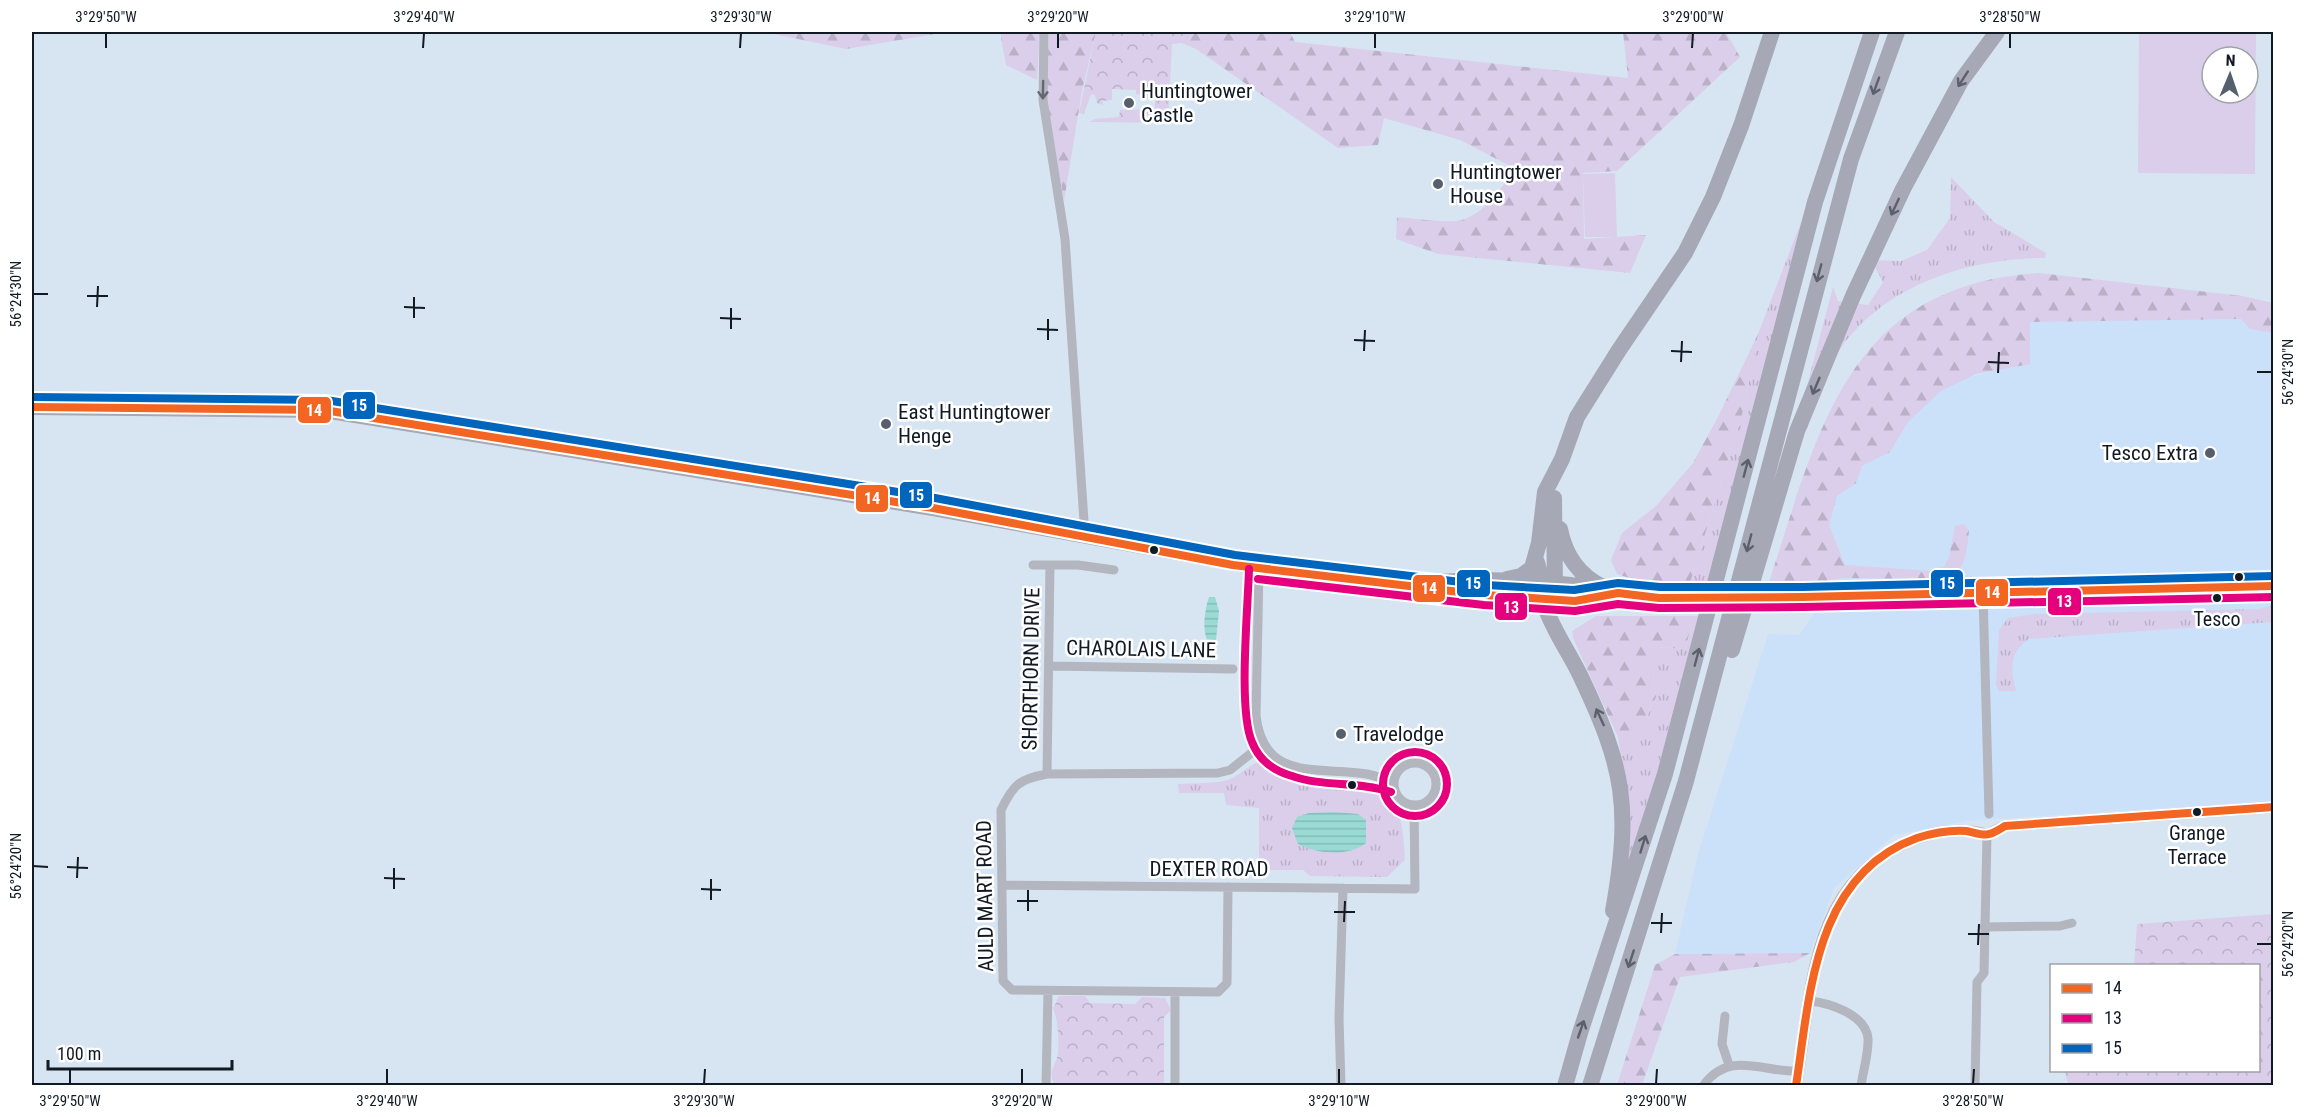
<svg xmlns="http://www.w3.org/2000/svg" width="2305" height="1117" viewBox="0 0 2305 1117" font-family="'Roboto Condensed',sans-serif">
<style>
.built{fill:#cbe1f9}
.grass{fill:url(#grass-tufts)}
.forest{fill:url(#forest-firs)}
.park{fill:url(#park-crowns)}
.pitch{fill:#daceea;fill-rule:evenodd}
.water{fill:url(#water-rules)}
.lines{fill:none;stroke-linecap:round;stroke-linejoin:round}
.minor{stroke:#b3b5bf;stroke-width:9}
.tertiary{stroke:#b3b5bf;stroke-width:12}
.trunk{stroke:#a6a8b5;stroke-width:16}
.trunk-bridge{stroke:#a6a8b5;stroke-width:16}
.bus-1-casing{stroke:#fff;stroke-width:12}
.bus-2-casing{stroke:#fff;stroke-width:12}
.bus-3-casing{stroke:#fff;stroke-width:12}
.bus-1{stroke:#f26522;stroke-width:8}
.bus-2{stroke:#e5007d;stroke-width:8}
.bus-3{stroke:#0065bd;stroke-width:8}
.oneway{stroke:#5c606c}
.oneway2{stroke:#626771}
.ticks{fill:none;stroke:#111923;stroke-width:2}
.poi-dot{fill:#56606c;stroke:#fff;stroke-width:2}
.bus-dot{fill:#111923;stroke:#fff;stroke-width:2}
.labels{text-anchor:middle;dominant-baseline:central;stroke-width:5;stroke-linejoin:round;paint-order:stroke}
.bus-label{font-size:20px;fill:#111923;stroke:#fff}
.poi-label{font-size:21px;fill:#111923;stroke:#fff;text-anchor:start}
.street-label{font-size:21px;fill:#111923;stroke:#fff}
.line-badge{stroke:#fff;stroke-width:2}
.badge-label{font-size:16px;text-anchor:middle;font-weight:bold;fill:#fff}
.neatline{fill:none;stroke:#111923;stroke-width:2}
.ticks-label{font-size:15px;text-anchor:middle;fill:#111923}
</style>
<defs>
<pattern id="grass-tufts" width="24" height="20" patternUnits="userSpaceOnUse" patternTransform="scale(1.5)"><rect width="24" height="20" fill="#daceea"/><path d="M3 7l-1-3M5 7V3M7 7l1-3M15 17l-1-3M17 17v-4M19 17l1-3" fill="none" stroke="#bab0c8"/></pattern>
<pattern id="forest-firs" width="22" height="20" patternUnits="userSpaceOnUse" patternTransform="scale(1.5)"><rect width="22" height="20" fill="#daceea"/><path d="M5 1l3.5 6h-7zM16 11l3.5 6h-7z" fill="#bab0c8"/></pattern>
<pattern id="park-crowns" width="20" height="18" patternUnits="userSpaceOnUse" patternTransform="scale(1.5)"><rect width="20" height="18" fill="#daceea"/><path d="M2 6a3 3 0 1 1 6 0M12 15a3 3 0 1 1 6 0" fill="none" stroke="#bab0c8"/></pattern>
<pattern id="water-rules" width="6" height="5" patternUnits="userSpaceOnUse" patternTransform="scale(1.5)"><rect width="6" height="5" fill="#9adad5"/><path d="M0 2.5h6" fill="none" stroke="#84bab7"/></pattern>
</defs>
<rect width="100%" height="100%" fill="#d7e5f3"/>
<path class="built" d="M2273 313V801L1967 821 1894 835 1834 888 1810 953 1675 954 1698 854 1768 634 1799 635 1813 615 1818 534 1824 505 1937 386 2026 362 2025 318Z"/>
<path class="grass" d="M1823 165 1711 587 1689 586 1742 415 1758 334Z
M1951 177 1994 222 2046 253 2045 258C1970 258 1884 284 1839 351 1831 364 1826 383 1820 397 1806 431 1792 465 1777 499L1833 287 1838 301 1868 305 1883 282 1871 260 1901 261 1927 250 1950 218Z
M2273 605V622L2029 639C2008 653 2011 669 2016 691H1999L1996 685 1999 630 2008 618 2034 614 2259 609Z
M1694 616H1707L1627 893 1630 819 1618 737H1638L1656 697 1651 659 1657 647 1685 649Z
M1266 760C1276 768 1284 775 1297 779 1314 784 1336 778 1353 779 1399 783 1404 824 1405 860L1387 877 1310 876 1303 870H1259V808L1226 805 1224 793H1179L1178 784C1193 783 1209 784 1223 781 1240 778 1249 762 1266 760Z"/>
<path class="forest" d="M764 32H947L846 49Z
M1000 32H1040L1037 80 1006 65Z
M1049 32H1096L1082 91 1064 201 1046 97Z
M1173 32H1290L1295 42 1628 78 1623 32H1726L1740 57 1617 171 1583 173 1584 239 1646 235 1630 273 1438 254 1396 239 1397 217C1410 218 1452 224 1462 220 1485 213 1503 187 1514 168L1460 140 1384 118 1378 145 1338 148 1196 49 1182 43 1183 34Z
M2039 273 2243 296 2273 303V333L2250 329 2241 319 2030 322V364L1976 374 1941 391 1908 422 1890 452 1862 466 1856 483 1837 496 1829 525 1845 565 1930 571 1944 567 1949 557 1955 526 1964 524 1969 531C1967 550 1966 565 1952 579L1841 578 1797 588 1768 585C1819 431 1845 286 2039 273Z
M1758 334 1742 415 1689 586 1657 587 1617 574 1611 560 1622 533 1656 506 1693 463 1719 415Z
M1596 616H1694L1685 649 1658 647 1651 659 1656 697 1638 737H1618L1573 638 1572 631Z
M1810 953 1794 962 1680 977 1642 1085H1617L1655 965 1675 954Z"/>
<path class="park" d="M1096 32H1173L1183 34 1182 43 1172 44 1168 123 1089 122 1095 119 1119 117 1120 110 1155 109V96L1136 94V90L1112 89V100L1102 101 1103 105 1097 103 1095 95 1091 94 1084 114 1079 113Z
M2273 914V1085H2068L2065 1071 2258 1070V966L2134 965 2137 924Z
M1059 996H1085L1090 1003 1135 1004 1142 997 1165 998 1171 1010 1164 1017V1085H1055C1048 1074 1053 1068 1057 1058 1060 1049 1058 1016 1053 1009Z"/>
<path class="pitch" d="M2139 32H2256L2255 174 2138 173ZM2212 57H2248V93H2212Z
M1615 173 1617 237H1585L1583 174Z"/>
<path class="water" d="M1209 597H1215L1219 611 1216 640 1209 643C1201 632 1205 609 1209 597Z
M1335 812 1358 814 1366 820V843C1349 857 1317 854 1298 844L1292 828 1297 817 1309 813Z"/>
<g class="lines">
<path class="minor" d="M1044 32 1043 100 1065 239 1085 536
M1033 565H1050
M1259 569 1256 716C1264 783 1320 766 1367 774 1376 776 1385 779 1394 782
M1983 593 1989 814
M1050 666 1233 669
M1394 784a21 21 0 1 1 42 0a21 21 0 1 1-42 0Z
M1047 774 1050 565H1078L1114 570
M1002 885 1415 889 1414 805
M1228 887 1227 983 1218 992 1012 990 1003 981 1001 810C1013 785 1019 779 1047 774L1218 773 1230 770 1264 743
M1984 927 2060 926 2072 923
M1810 1001C1829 1003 1865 1014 1868 1038 1869 1052 1863 1071 1861 1086
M1725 1016 1722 1044 1729 1065
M1046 1086 1048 991
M1175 1086V992
M1341 1086 1339 1019 1343 888
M1703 1086C1729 1049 1763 1073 1799 1071
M1975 1086 1977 982 1984 973 1987 835"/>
<path class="tertiary" d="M1796 1086C1812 993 1809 883 1910 841 1934 831 1963 827 1987 835L2005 826 2274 807"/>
<path class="trunk" d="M32 407 324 410 933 508 1291 573 1485 595 1575 601 1618 593 1659 598
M1554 498 1555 592
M1560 529C1565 555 1578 575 1603 587
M1536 560C1542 574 1540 591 1545 606 1552 629 1569 652 1580 675 1625 769 1631 808 1613 911
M1507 579 1521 576 1532 568 1539 543 1545 492 1562 459 1577 417 1619 350 1685 253 1713 197 1741 126 1772 32
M1437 582C1496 578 1550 580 1608 591
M1803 597 2274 586
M1732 650 1797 431 1853 296 1903 189 1961 81 1997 32
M1565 1086 1580 1033 1665 774 1815 202 1872 32
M1590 1086 1686 781 1851 159 1897 32"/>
<path class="trunk-bridge" d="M1659 598 1803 597"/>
<defs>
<path id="bus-1" d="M32 407 324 410 933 508 1233 565 1485 595 1575 601 1618 593 1659 598 1803 597 2274 586
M1796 1086C1810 994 1814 875 1917 838 1933 833 1950 830 1966 831 1973 832 1983 836 1989 834 1994 833 2000 829 2005 826L2274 807"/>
<path id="bus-2" d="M1249 569C1248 608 1238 710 1252 742 1259 760 1274 771 1292 776 1323 787 1358 781 1391 792
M1258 579 1484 605 1575 611 1618 604 1659 608 1803 607 2274 597
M1383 784a32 32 0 1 1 64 0a32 32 0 1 1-64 0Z"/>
<path id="bus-3" d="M32 397 326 400 935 498 1235 555 1486 585 1574 590 1618 583 1660 587H1803L2274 576"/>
</defs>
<use href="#bus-1" class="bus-1-casing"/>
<use href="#bus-2" class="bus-2-casing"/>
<use href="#bus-3" class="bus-3-casing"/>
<use href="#bus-1" class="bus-1"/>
<use href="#bus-2" class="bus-2"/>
<use href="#bus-3" class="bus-3"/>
</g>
<defs><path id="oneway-shaft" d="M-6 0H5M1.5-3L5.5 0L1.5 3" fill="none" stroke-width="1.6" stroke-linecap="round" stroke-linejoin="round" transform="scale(1.5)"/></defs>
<g class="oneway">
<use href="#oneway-shaft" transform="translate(1963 79) rotate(123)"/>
<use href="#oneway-shaft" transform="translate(1876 86) rotate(110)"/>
<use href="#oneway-shaft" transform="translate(1895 207) rotate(115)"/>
<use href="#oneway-shaft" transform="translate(1819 273) rotate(105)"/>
<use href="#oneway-shaft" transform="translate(1816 386) rotate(113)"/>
<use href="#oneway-shaft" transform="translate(1746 468) rotate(-75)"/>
<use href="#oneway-shaft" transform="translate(1749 543) rotate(105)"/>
<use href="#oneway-shaft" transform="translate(1697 657) rotate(-75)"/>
<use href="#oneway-shaft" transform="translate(1600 717) rotate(-115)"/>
<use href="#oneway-shaft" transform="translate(1643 844) rotate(-73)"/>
<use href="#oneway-shaft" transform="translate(1631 959) rotate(108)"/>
<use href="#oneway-shaft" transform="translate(1581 1029) rotate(-71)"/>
</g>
<use class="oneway2" href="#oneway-shaft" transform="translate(1043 90) rotate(91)"/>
<path class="ticks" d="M106 48V33M423 48 424 33M740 48 741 33M1058 48V33M1375 48V33M1692 48 1693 33M2010 48V33M33 294H48M87 296H108M97 307 98 286M404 307 425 308M414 318V297M720 318 741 319M731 329V308M1037 329 1058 330M1048 340V319M1354 340 1375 341M1364 351 1365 330M1671 351 1692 352M1681 362 1682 341M1988 362 2009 363M2257 372H2272M1998 373 1999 352M33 866 48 867M67 867 88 868M77 878 78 857M384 878 405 879M394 889V868M701 889 721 890M711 900V879M1017 901H1038M1028 911V890M1334 912H1355M1344 922 1345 901M1651 923H1672M1661 933 1662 913M1968 934H1989M2257 944H2272M1978 945 1979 924M70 1084V1069M387 1084V1069M704 1084 705 1069M1022 1084V1069M1339 1084V1069M1656 1084 1657 1069M1973 1084 1974 1069"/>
<g class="poi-dot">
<circle cx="1129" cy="103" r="6"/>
<circle cx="1438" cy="184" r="6"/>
<circle cx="886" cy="424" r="6"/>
<circle cx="2210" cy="453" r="6"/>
<circle cx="1341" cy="734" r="6"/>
</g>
<g class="bus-dot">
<circle cx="1154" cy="550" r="5"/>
<circle cx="2239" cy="577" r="5"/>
<circle cx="2217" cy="598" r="5"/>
<circle cx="1352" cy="785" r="5"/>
<circle cx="2197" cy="812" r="5"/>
</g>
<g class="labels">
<g class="bus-label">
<text x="2217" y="619">Tesco</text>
<text x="2197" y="833">Grange<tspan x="2197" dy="24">Terrace</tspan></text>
</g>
<g class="poi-label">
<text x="1141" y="91">Huntingtower<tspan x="1141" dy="24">Castle</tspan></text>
<text x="1450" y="172">Huntingtower<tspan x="1450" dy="24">House</tspan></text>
<text x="898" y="412">East Huntingtower<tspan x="898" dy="24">Henge</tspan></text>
<text x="2198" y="453" text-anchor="end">Tesco Extra</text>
<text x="1353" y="734">Travelodge</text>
</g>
<g class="street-label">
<text transform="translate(1141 649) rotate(1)">CHAROLAIS LANE</text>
<text transform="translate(1031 669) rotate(-89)">SHORTHORN DRIVE</text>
<text x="1209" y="869">DEXTER ROAD</text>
<text transform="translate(985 896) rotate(-91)">AULD MART ROAD</text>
</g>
</g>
<g class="line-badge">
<rect x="342" y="391" width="34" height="29" rx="6" fill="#0065bd"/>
<rect x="297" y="396" width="35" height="28" rx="6" fill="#f26522"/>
<rect x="899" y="481" width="34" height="28" rx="6" fill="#0065bd"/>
<rect x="855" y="484" width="34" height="29" rx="6" fill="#f26522"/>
<rect x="1456" y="569" width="35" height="29" rx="6" fill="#0065bd"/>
<rect x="1930" y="569" width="34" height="29" rx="6" fill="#0065bd"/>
<rect x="1412" y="574" width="34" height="29" rx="6" fill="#f26522"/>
<rect x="1975" y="578" width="34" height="29" rx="6" fill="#f26522"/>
<rect x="2047" y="587" width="35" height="29" rx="6" fill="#e5007d"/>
<rect x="1494" y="592" width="34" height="29" rx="6" fill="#e5007d"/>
</g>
<g class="badge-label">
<text x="359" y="411">15</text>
<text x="314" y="416">14</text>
<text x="916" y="501">15</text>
<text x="872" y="504">14</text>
<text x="1473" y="589">15</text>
<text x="1947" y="589">15</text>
<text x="1429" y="594">14</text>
<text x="1992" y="598">14</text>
<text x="2064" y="607">13</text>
<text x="1511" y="613">13</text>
</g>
<rect width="2305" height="1117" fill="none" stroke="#ffffff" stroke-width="66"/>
<rect x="2050" y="964" width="210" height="108" fill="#ffffff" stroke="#a0a3a7" stroke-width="1.5"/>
<rect x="2062" y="984" width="30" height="9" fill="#f26522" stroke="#a0a3a7" stroke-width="1.5"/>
<text x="2104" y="994" font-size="18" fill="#111923">14</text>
<rect x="2062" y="1014" width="30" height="9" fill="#e5007d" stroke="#a0a3a7" stroke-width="1.5"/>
<text x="2104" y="1024" font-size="18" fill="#111923">13</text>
<rect x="2062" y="1044" width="30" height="9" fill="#0065bd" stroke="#a0a3a7" stroke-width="1.5"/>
<text x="2104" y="1054" font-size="18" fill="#111923">15</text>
<g transform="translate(2230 75) rotate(2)"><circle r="28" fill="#ffffff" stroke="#a0a3a7" stroke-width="1.5"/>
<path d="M0-4.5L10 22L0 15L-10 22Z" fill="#56606c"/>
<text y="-9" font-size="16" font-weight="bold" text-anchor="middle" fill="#111923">N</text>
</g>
<path d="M48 1060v9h184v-9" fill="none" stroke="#111923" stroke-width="3"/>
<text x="57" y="1060" font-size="18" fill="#111923" stroke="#ffffff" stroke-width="4.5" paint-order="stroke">100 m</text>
<rect x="33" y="33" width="2239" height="1051" class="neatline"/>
<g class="ticks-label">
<text x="106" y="22">3°29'50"W</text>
<text x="424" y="22">3°29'40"W</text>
<text x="741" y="22">3°29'30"W</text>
<text x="1058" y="22">3°29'20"W</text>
<text x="1375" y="22">3°29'10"W</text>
<text x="1693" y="22">3°29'00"W</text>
<text x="2010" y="22">3°28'50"W</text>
<text transform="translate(16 294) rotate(-90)" y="5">56°24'30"N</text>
<text transform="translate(2288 372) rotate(-90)" y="5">56°24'30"N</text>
<text transform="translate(16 866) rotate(-90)" y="5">56°24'20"N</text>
<text transform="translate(2288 944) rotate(-90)" y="5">56°24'20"N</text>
<text x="70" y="1106">3°29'50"W</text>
<text x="387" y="1106">3°29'40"W</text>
<text x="704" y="1106">3°29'30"W</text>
<text x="1022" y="1106">3°29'20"W</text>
<text x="1339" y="1106">3°29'10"W</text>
<text x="1656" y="1106">3°29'00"W</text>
<text x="1973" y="1106">3°28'50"W</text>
</g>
</svg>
